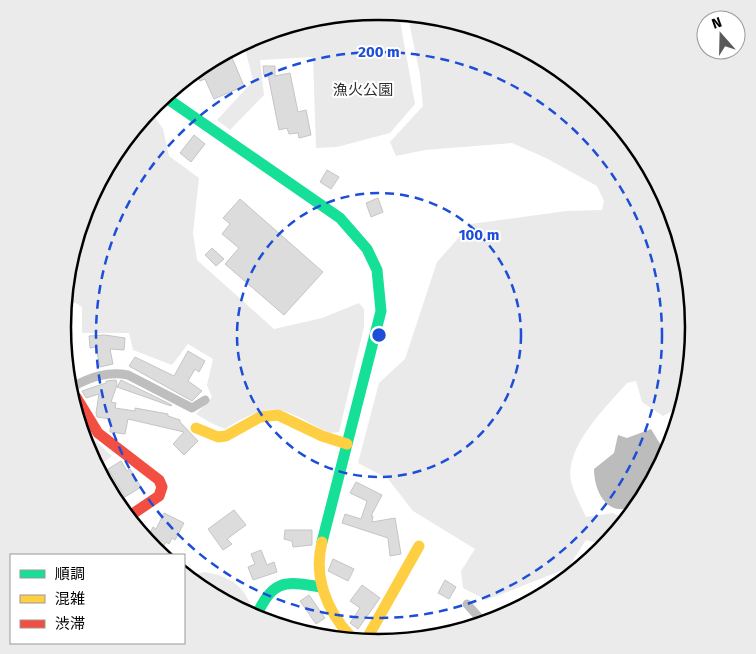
<svg xmlns="http://www.w3.org/2000/svg" width="756" height="654" viewBox="0 0 756 654" font-family="'Fira Sans','Noto Sans JP',sans-serif">
<style>
.green{fill:#eaeaea}
.water{fill:#bcbcbc}
.building{fill:#dcdcdc;stroke:#c5c5c5}
.lines{fill:none;stroke-linecap:round;stroke-linejoin:round}
.street{stroke:#bebebe;stroke-width:9}
.fast{stroke:#16e098;stroke-width:11}
.slow{stroke:#ffcf43;stroke-width:11}
.jam{stroke:#f24e42;stroke-width:11}
.ring{fill:none;stroke:#1d4ed8;stroke-width:2.5;stroke-dasharray:9 6}
.labels{text-anchor:middle;dominant-baseline:central;stroke-width:4;stroke-linejoin:round;paint-order:stroke}
.park-label{font-size:15px;fill:#2f2f2f;stroke:#fff}
.rim{fill:none;stroke:#000;stroke-width:2.5}
.centre{fill:#1d4ed8;stroke:#fff;stroke-width:2.5}
.ring-label{font-size:15px;text-anchor:middle;font-weight:bold;fill:#1d4ed8;stroke:#fff;stroke-width:4;stroke-linejoin:round;paint-order:stroke}
</style>
<rect width="100%" height="100%" fill="#fff"/>
<path class="green" d="M378 11 399 15 415 104 390 133 337 147 316 148 313 57 260 60 264 95 230 130 217 120 253 81 244 44 257 35Z
M408 17 499 35 601 104 670 206 694 327 678 408 663 416 642 402 636 381 627 383C606 407 561 450 572 485 575 495 581 506 586 517L613 513 623 518 601 550V544L586 540 568 568 486 600 463 588 461 571 475 549 413 511 388 479 358 463 379 383 405 359 437 262 471 224 566 211 602 210 604 201 597 186 546 158 512 143 425 150 396 156 390 142 423 106 420 75Z
M150 110 163 129 169 156 199 178 193 233 197 260 274 329 322 318 359 303 364 309V327L339 432 330 433C315 427 300 416 284 411 265 405 241 419 225 429L211 423 196 414 212 397 207 385 213 359 188 344 172 365 133 350 129 333H82V307L76 303 67 302 86 206Z
M82 428 112 456 99 466 126 508 86 448Z
M204 572C227 576 241 582 251 605L248 613 192 575Z"/>
<path class="water" d="M651 429 662 447 667 451 629 508C605 515 594 489 594 469L614 453 618 435 627 438Z"/>
<path class="building" d="M230 53 244 86 214 99 205 79 200 81 198 75Z
M263 66H275V76L290 73 298 112 306 110 311 135 299 138 298 133 289 134 287 128 279 130 268 75H264Z
M194 135 205 144 191 162 180 153Z
M327 170 339 177 331 189 320 182Z
M378 198 383 212 371 217 366 203Z
M240 199 323 272 284 315 225 264 239 248 222 234 230 224 223 218Z
M212 248 224 259 216 266 205 255Z
M105 335 125 338 124 350 110 349 113 364 100 367 96 347 90 348 89 336Z
M188 351 205 361 199 372 195 369 188 381 202 391 192 401 129 366 135 357 174 376Z
M116 380 117 385 111 402 116 403 115 408 135 411V408L168 414V416L180 420V422L198 441 184 455 173 444 184 432 128 419 125 434 110 432 111 419 97 417 96 413 99 394 86 398 82 391 106 383V381Z
M121 380 172 405 171 406 117 387Z
M121 461 127 471 130 469 141 487 125 497 108 469Z
M356 482 382 495 371 516H373L372 522 395 518 401 554 390 556 388 538 342 523 345 514 361 519 367 501 350 493Z
M234 510 246 525 227 539 232 544 223 550 208 529Z
M164 513 184 523 175 540 172 538 169 544 166 542 160 553 147 539 153 527 156 529Z
M285 530H312V545L293 547 292 541 284 539Z
M261 550 267 565 274 562 277 572 253 580 248 567 255 564 251 554Z
M333 559 354 569 348 581 328 571Z
M445 580 456 587 449 599 438 593Z
M362 585 380 598 358 629 350 623 360 608 350 601Z
M309 595 325 618 316 624 300 601Z"/>
<g class="lines">
<path class="street" d="M74 386C91 377 108 371 128 375L192 408 205 400
M467 604 483 622"/>
<path class="fast" d="M165 97 340 218 367 249 377 270 381 311 322 542
M255 618C273 581 281 580 321 587"/>
<path class="slow" d="M196 428 218 437 226 436 260 417 278 415 322 436 347 444
M322 542C313 577 327 611 351 637
M366 640 419 546"/>
<path class="jam" d="M76 397 98 433 159 480 162 487 159 496 131 515"/>
</g>
<g class="ring">
<circle cx="379" cy="335" r="142"/>
<circle cx="379" cy="335" r="283"/>
</g>
<g class="labels">
<g class="park-label">
<text x="363" y="90">漁火公園</text>
</g>
</g>
<path d="M0 0H756V654H0ZM71 327a307 307 0 1 1 614 0a307 307 0 1 1-614 0Z" fill="#ebebeb" fill-rule="evenodd"/>
<path class="rim" d="M71 327a307 307 0 1 1 614 0a307 307 0 1 1-614 0Z"/>
<circle cx="379" cy="335" r="8" class="centre"/>
<g class="ring-label">
<text x="379" y="57">200 m</text>
<text x="479" y="240">100 m</text>
</g>
<rect x="10" y="554" width="175" height="90" fill="#ffffff" stroke="#999999"/>
<rect x="20" y="570" width="25" height="8" fill="#16e098" stroke="#999999"/>
<text x="55" y="579" font-size="15" fill="#000000">順調</text>
<rect x="20" y="595" width="25" height="8" fill="#ffcf43" stroke="#999999"/>
<text x="55" y="604" font-size="15" fill="#000000">混雑</text>
<rect x="20" y="620" width="25" height="8" fill="#f24e42" stroke="#999999"/>
<text x="55" y="629" font-size="15" fill="#000000">渋滞</text>
<g transform="translate(721 35) rotate(340)"><circle r="24" fill="#ffffff" stroke="#999999"/>
<path d="M0-4L9 19L0 12L-9 19Z" fill="#595959"/>
<text y="-8" font-size="14" font-weight="bold" text-anchor="middle" fill="#000000">N</text>
</g>
</svg>
